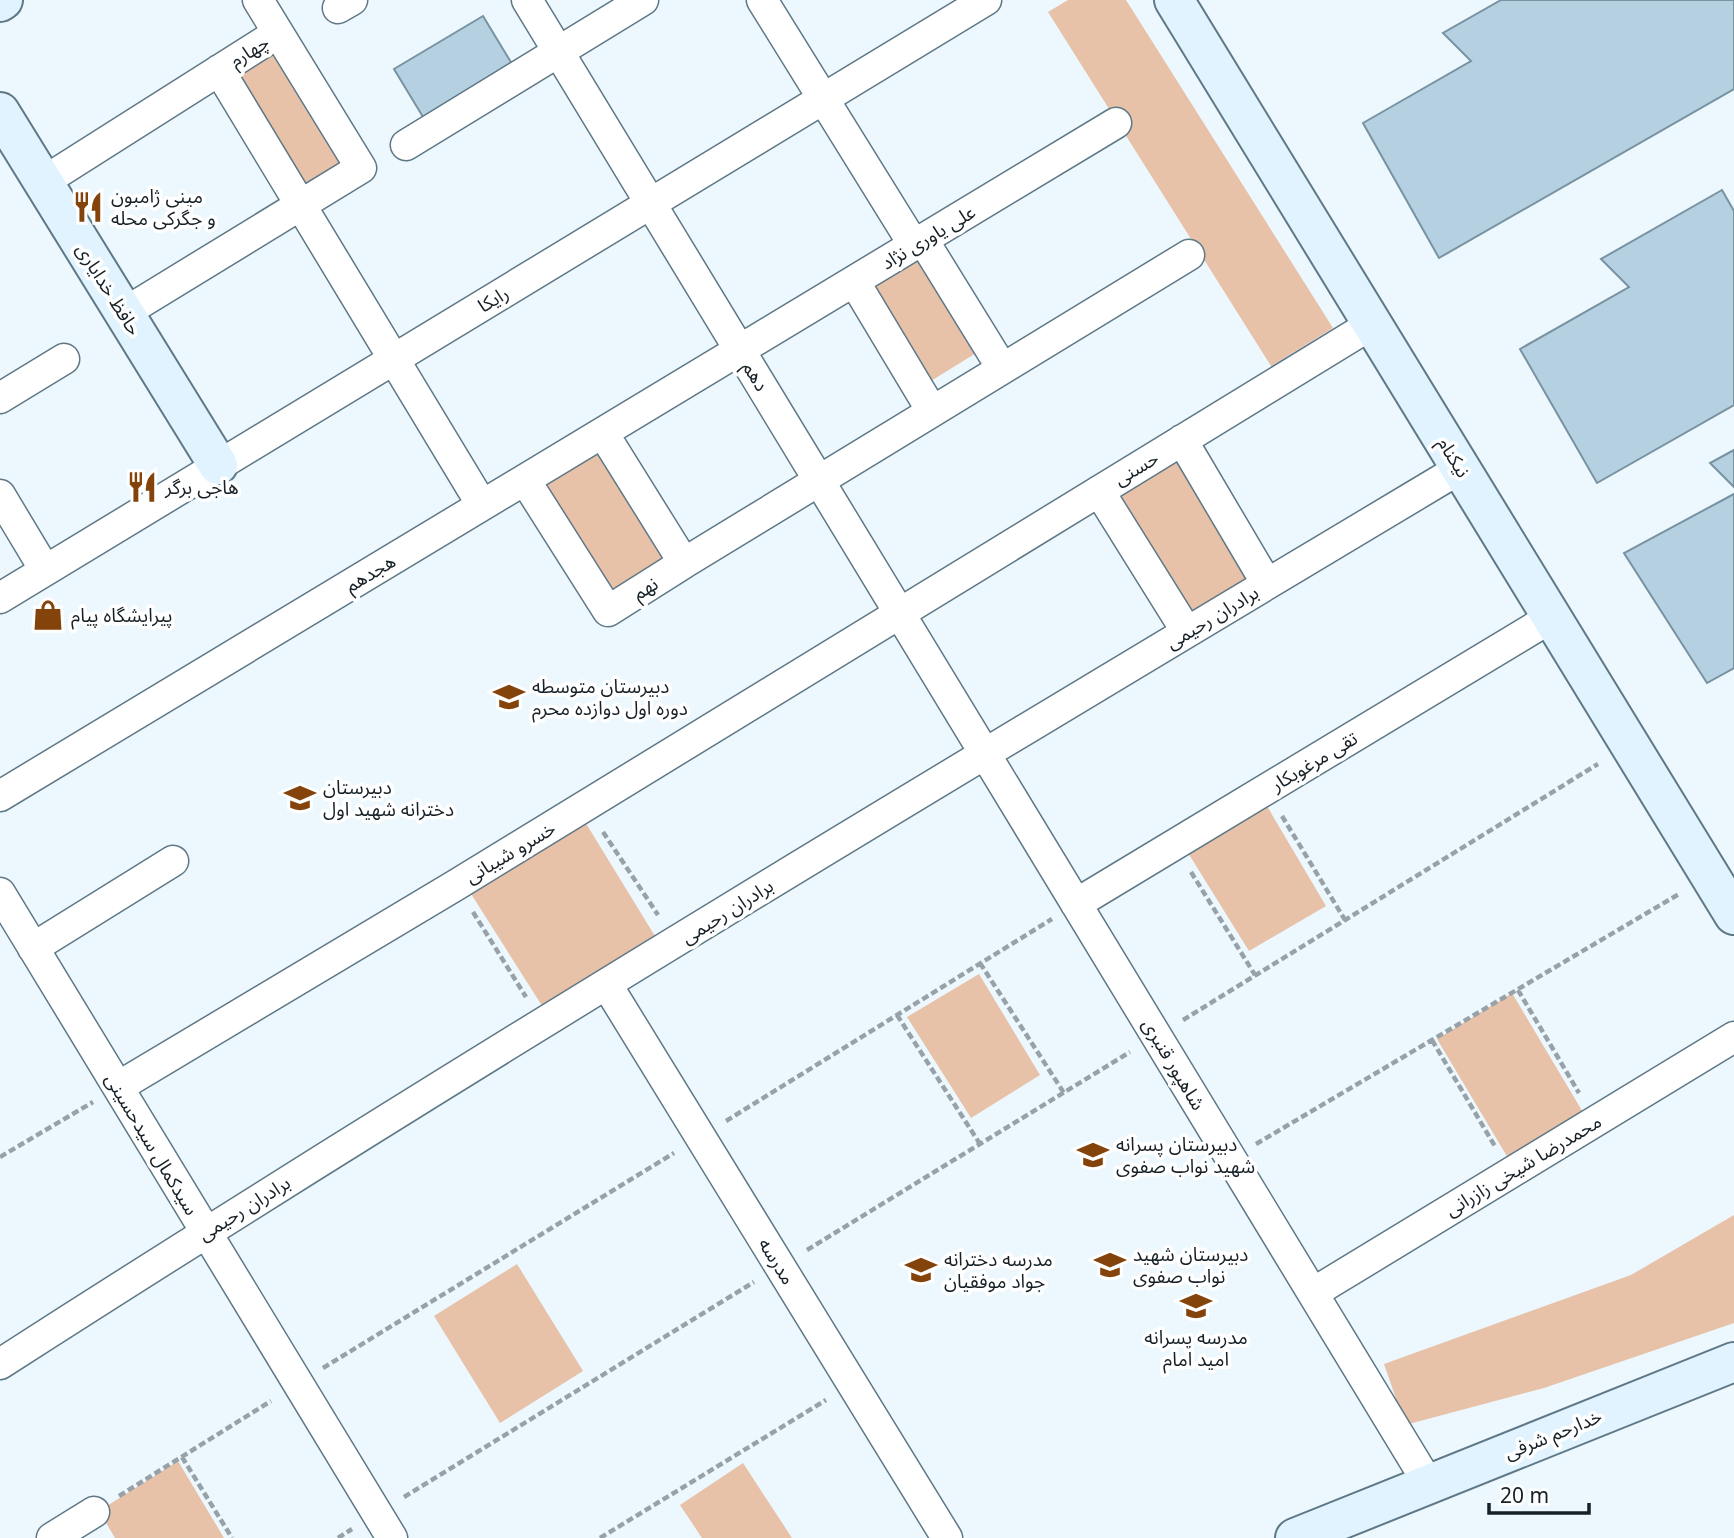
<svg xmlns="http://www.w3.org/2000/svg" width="1734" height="1538" viewBox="0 0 1734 1538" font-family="'Noto Sans','Noto Sans Arabic',sans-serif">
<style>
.green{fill:#e7c1a8}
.building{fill:#b5d1e1;stroke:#7892a1;stroke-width:2}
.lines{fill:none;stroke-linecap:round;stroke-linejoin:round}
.street-casing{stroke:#5e7886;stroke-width:33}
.secondary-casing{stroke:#5e7886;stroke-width:42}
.path{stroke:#97a2a8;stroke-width:4.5;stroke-dasharray:7 3.5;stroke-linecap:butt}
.street{stroke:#fff;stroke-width:30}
.secondary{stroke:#e0f3fe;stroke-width:38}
.labels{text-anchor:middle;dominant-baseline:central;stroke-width:7;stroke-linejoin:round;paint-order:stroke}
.street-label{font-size:19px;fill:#162026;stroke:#fff}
.poi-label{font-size:19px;fill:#162026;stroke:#fff;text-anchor:start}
</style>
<rect width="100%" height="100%" fill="#ecf8fe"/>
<path class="green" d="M1068 0H1126L1333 328 1271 366 1048 12Z
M282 50 351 162 305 190 237 77Z
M924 256 981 350 926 384 869 290Z
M604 444 676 558 606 602 534 487Z
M1184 456 1257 577 1187 619 1113 499Z
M1264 801 1326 906 1249 951 1185 848Z
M582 817 658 941 546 1012 466 886Z
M979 974 1040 1075 971 1118 907 1017Z
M1512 993 1584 1114 1508 1158 1437 1039Z
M1734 1215V1323L1544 1388 1405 1425 1384 1364 1631 1275Z
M517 1264 583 1371 500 1423 434 1316Z
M178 1461 224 1538H115L99 1511Z
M743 1463 792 1538H702L680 1505Z"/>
<path class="building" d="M1501 0H1734V89L1439 258 1363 123 1471 61 1443 33Z
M483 16 512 64 423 117 394 69Z
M1722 190 1734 211V405L1597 483 1520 349 1629 287 1601 259Z
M1734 450V487L1710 463Z
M1734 494V668L1707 683 1624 553Z"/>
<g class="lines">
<defs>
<path id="street" d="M527 0 1428 1483
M762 0 914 245
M338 8 352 0
M219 70 482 505
M406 145 643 0
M43 182 278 33
M923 240 1002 368
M854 281 932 411
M124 313 361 168 258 0
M0 398 64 359
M1182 440 1267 584
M525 480 608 611 684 563 603 433
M1099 491 1187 632
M0 495 45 570
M684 563 1189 255
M0 598 986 0
M0 796 1116 123
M0 893 392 1538
M1076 904 1552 617
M33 948 173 861
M607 985 947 1538
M118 1087 456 885 1372 324
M1313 1293 1734 1037
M0 1364C481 1055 971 761 1461 468
M52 1538 94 1512"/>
<path id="secondary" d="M1174 0 1734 915
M0 2 3 0
M0 112 218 465
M1295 1538 1734 1362"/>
</defs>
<use href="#street" class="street-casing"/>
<use href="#secondary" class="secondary-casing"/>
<path class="path" d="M1282 816 1345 920
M603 832 658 915
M1191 872 1255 975
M473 912 526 997
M980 963 1064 1093
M1518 990 1579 1093
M897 1015 980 1144
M1183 1020 1598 764
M1432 1040 1496 1148
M726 1121 1052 919
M1256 1144 1679 894
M0 1157 93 1102
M807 1250 1130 1052
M323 1368 674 1153
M182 1457 232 1538
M119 1496 271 1401
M404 1497 754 1282
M338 1538 352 1529
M600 1538 826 1400"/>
<use href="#street" class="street"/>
<use href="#secondary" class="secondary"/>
</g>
<defs>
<symbol id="restaurant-bare" viewBox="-9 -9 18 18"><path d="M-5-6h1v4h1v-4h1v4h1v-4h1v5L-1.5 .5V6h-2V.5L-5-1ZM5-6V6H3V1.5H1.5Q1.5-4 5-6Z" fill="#83430b" stroke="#fff" stroke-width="2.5" paint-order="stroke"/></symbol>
<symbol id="shop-bare" viewBox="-9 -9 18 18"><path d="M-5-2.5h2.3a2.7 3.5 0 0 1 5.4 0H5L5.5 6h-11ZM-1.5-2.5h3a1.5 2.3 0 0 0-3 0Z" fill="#83430b" stroke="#fff" stroke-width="2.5" paint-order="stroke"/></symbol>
<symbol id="school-bare" viewBox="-9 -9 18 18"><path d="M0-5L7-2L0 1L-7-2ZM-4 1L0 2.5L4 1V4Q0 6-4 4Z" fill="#83430b" stroke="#fff" stroke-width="2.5" paint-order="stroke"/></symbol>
</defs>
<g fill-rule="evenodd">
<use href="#restaurant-bare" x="66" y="185" width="44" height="44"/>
<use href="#restaurant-bare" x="120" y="465" width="44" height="44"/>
<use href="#shop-bare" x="26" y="593" width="44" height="44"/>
<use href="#school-bare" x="487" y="675" width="44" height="44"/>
<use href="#school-bare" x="278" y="776" width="44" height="44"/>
<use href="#school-bare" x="1071" y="1133" width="44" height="44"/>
<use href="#school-bare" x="1088" y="1243" width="44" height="44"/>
<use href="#school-bare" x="899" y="1248" width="44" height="44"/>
<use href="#school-bare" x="1174" y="1284" width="44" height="44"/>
</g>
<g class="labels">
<g class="street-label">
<text transform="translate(249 51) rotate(-32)">چهارم</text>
<text transform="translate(928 237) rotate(-31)">علی یاوری نژاد</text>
<text transform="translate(109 289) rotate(58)">حافظ خدایاری</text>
<text transform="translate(493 299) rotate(-31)">رایکا</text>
<text transform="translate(756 376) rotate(59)">دهم</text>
<text transform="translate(1454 457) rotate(58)">نیکنام</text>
<text transform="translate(1136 468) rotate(-31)">حسنی</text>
<text transform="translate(370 573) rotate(-31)">هجدهم</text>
<text transform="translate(645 588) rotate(-32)">نهم</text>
<text transform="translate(1212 617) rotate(-31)">برادران رحیمی</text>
<text transform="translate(1314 761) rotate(-31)">تقی مرغوبکار</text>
<text transform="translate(510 852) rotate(-31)">خسرو شیبانی</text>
<text transform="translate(727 911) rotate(-32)">برادران رحیمی</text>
<text transform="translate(1174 1064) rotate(59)">شاهپور قنبری</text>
<text transform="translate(152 1144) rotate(59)">سیدکمال سیدحسینی</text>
<text transform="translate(1523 1165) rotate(-31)">محمدرضا شیخی زازرانی</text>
<text transform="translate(244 1208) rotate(-32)">برادران رحیمی</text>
<text transform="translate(777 1261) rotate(58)">مدرسه</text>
<text transform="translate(1553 1434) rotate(-22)">خدارحم شرفی</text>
</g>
<g class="poi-label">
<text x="111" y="196">مینی ژامبون<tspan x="111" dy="22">و جگرکی محله</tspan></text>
<text x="165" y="487">هاجی برگر</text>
<text x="71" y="615">پیرایشگاه پیام</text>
<text x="532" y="686">دبیرستان متوسطه<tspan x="532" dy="22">دوره اول دوازده محرم</tspan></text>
<text x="323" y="787">دبيرستان<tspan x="323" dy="22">دخترانه شهید اول</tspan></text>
<text x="1116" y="1144">دبیرستان پسرانه<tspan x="1116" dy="22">شهید نواب صفوی</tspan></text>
<text x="1133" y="1254">دبیرستان شهید<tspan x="1133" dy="22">نواب صفوی</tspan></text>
<text x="944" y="1259">مدرسه دخترانه<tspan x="944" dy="22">جواد موفقیان</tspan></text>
<text x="1196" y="1337" text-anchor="middle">مدرسه پسرانه<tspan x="1196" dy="22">امید امام</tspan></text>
</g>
</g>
<path d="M1489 1503v10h100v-10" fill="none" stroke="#162026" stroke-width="3.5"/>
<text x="1500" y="1503" font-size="21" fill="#162026" stroke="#ffffff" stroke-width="5" paint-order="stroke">20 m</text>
</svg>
